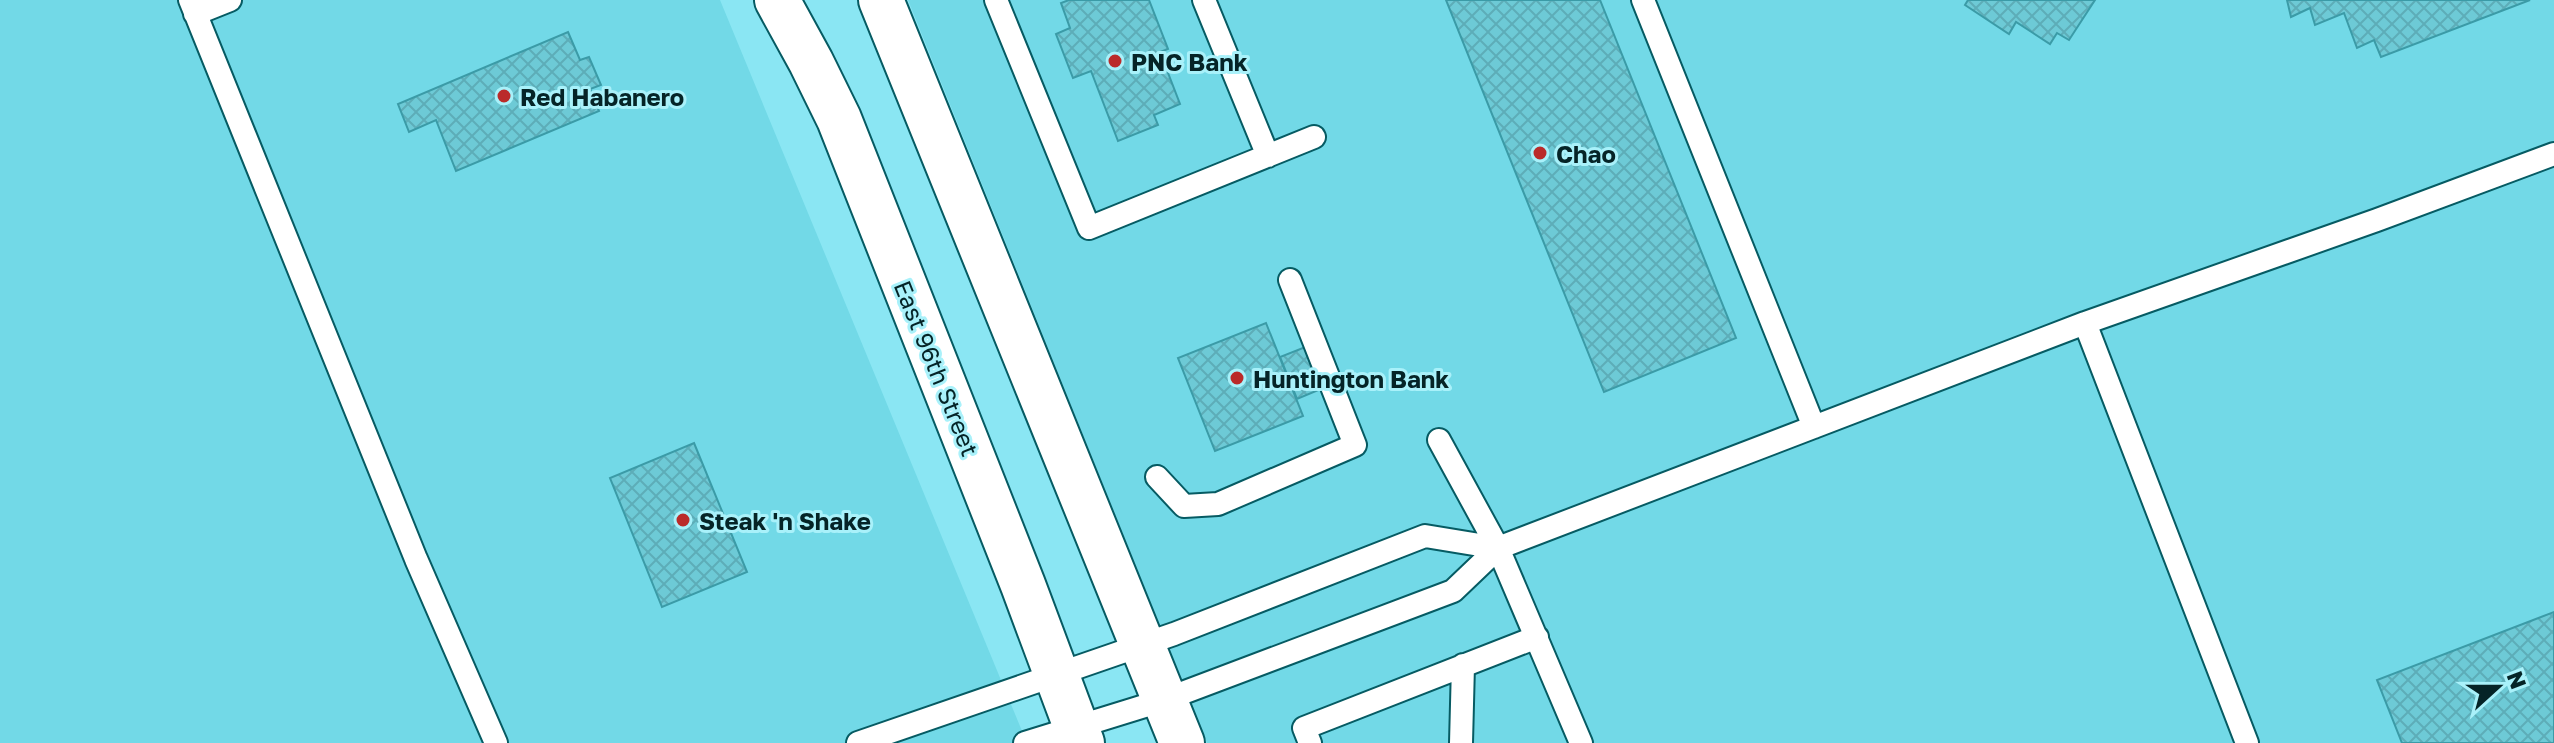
<svg xmlns="http://www.w3.org/2000/svg" width="2554" height="743" viewBox="0 0 2554 743" font-family="'Golos Text',sans-serif">
<style>
.built{fill:#72d9e7}
.building{fill:url(#building-cross-hatch);stroke:#3b9ba7;stroke-width:2}
.lines{fill:none;stroke-linecap:round;stroke-linejoin:round}
.service-casing{stroke:#065b63;stroke-width:26}
.primary-casing{stroke:#065b63;stroke-width:48}
.service{stroke:#fff;stroke-width:22}
.primary{stroke:#fff;stroke-width:44}
.poi-dot{fill:#ba2b2a;stroke:#a9f1fa;stroke-width:3}
.labels{text-anchor:middle;dominant-baseline:central;stroke-width:6;stroke-linejoin:round;paint-order:stroke}
.poi-label{font-size:24px;font-weight:bold;fill:#052427;stroke:#a9f1fa;text-anchor:start}
.street-label{font-size:24px;fill:#052427;stroke:#a9f1fa}
</style>
<defs>
<pattern id="building-cross-hatch" width="8" height="8" patternUnits="userSpaceOnUse" patternTransform="scale(2)"><rect width="8" height="8" fill="#6dcad6"/><path d="M0 0l8 8M0 8l8-8" fill="none" stroke="#5dadb8"/></pattern>
</defs>
<rect width="100%" height="100%" fill="#8ae6f3"/>
<path class="built" d="M0 0H720L1027 743H0Z
M908 0H2554V743H1207Z"/>
<path class="building" d="M1069 0H1149L1168 49 1160 52 1180 104 1154 115 1158 125 1118 141 1091 71 1073 78 1056 34 1070 28 1061 3Z
M1446 0H1600L1736 338 1604 392Z
M1968 0H2095L2069 40 2057 33 2050 44 2016 22 2009 34 1965 5Z
M2287 0H2530L2381 57 2374 40 2357 48 2344 13 2315 25 2310 8 2291 17Z
M568 32 580 60 589 57 601 85 590 89 599 111 456 171 436 120 409 132 398 104Z
M1266 323 1303 416 1215 451 1178 358Z
M1323 340 1340 381 1297 399 1280 357Z
M694 443 747 572 662 607 610 478Z
M2554 612V743H2402L2377 680Z"/>
<g class="lines">
<defs>
<path id="service" d="M190 0 416 559 496 743
M996 0 1089 228 1314 137
M1204 0 1268 156
M1643 0 1814 427
M195 14 230 0
M2085 323 2377 220 2554 154
M1439 440 1498 548 1581 743
M1157 477 1184 506 1218 504 1355 445 1290 280
M858 743 1174 634 1425 536 1498 548
M1025 743 1164 700 1453 591 1498 548 2085 323 2247 743
M1310 743 1304 728 1537 637
M1461 743 1463 665"/>
<path id="primary" d="M777 0 811 62 839 119 1023 585 1082 743
M881 0 1182 743"/>
</defs>
<use href="#service" class="service-casing"/>
<use href="#primary" class="primary-casing"/>
<use href="#service" class="service"/>
<use href="#primary" class="primary"/>
</g>
<g class="poi-dot">
<circle cx="1115" cy="61" r="8"/>
<circle cx="504" cy="96" r="8"/>
<circle cx="1540" cy="153" r="8"/>
<circle cx="1237" cy="378" r="8"/>
<circle cx="683" cy="520" r="8"/>
</g>
<g class="labels">
<g class="poi-label">
<text x="1131" y="61">PNC Bank</text>
<text x="520" y="96">Red Habanero</text>
<text x="1556" y="153">Chao</text>
<text x="1253" y="378">Huntington Bank</text>
<text x="699" y="520">Steak 'n Shake</text>
</g>
<g class="street-label">
<text transform="translate(937 368) rotate(68)">East 96th Street</text>
</g>
</g>
<g transform="translate(2498 687) rotate(69)" stroke="#a9f1fa" stroke-width="6" paint-order="stroke">
<path d="M0-6L14 30L0 20L-14 30Z" fill="#052427"/>
<text y="-12" font-size="22" font-weight="bold" text-anchor="middle" fill="#052427">N</text>
</g>
</svg>
